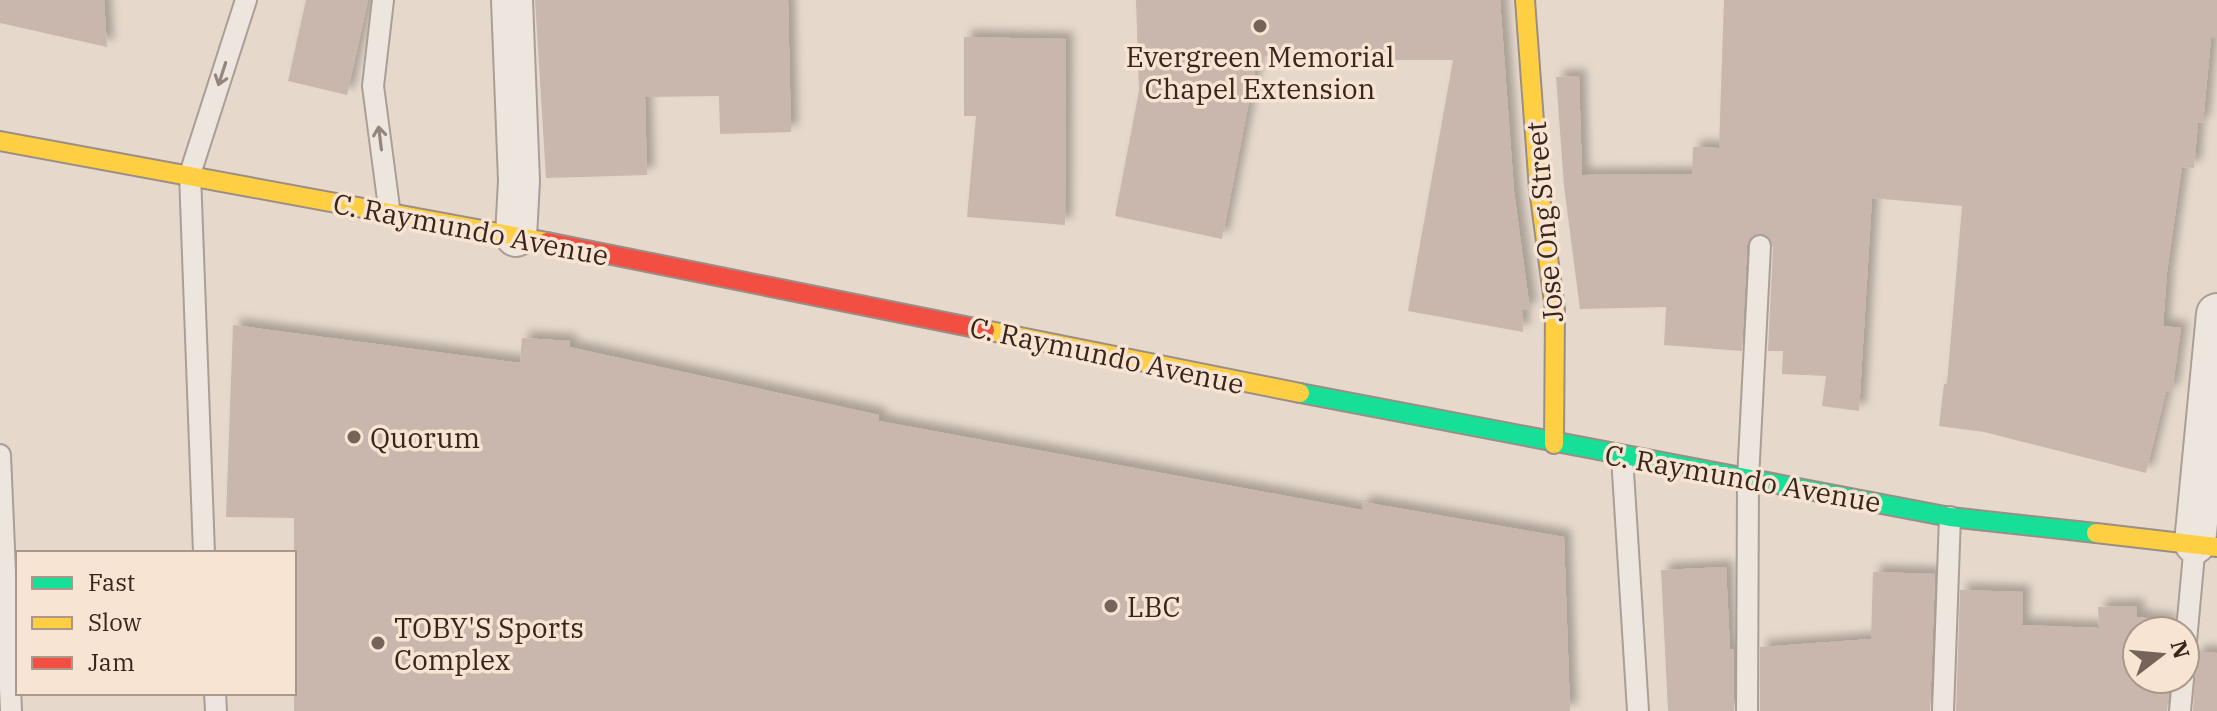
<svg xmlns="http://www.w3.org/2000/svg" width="2217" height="711" viewBox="0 0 2217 711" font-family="'IBM Plex Serif',serif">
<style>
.building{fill:#c9b6ad;filter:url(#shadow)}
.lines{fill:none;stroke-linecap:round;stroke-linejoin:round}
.lane-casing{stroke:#ab9e96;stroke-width:24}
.street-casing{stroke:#ab9e96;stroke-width:44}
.fast-casing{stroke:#9a8e86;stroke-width:22}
.slow-casing{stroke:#9a8e86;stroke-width:22}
.jam-casing{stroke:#9a8e86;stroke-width:22}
.lane{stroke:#ede6df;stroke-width:20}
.street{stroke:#ede6df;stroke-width:40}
.fast{stroke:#16e098;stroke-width:18}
.slow{stroke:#ffcf43;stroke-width:18}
.jam{stroke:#f24e42;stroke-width:18}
.oneway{stroke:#94867e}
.poi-dot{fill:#76645a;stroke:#f7e4d2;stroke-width:3}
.labels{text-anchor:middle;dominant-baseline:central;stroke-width:7;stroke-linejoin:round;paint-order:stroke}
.poi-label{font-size:28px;fill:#3a251d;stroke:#f7e4d2;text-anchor:start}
.street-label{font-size:28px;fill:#3a251d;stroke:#f7e4d2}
</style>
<defs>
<filter id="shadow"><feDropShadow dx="7" dy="-7" stdDeviation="4" flood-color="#0004"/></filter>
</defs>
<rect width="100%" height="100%" fill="#e6d9cc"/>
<path class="building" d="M0 0H104L107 47 0 23Z
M306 0H368L347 95 288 81Z
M535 0H788L791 132 720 134 719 96 645 97 647 175 546 178Z
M1136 0H1500L1514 191 1530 310H1522L1523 332 1408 311 1453 60H1395V53L1258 56 1222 239 1115 216 1139 91Z
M1724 0H2217V38H2211L2203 123 2198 122 2194 168 2182 167 2167 272 2163 326 2181 328 2172 392 2166 391 2146 473 1984 432 1939 426 1944 384H1947L1962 206 1872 198 1859 411 1822 406 1826 376 1782 374 1783 351H1768L1773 247 1766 235H1753L1747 245 1742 351 1664 345 1666 307 1580 309 1564 186 1556 77 1579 76 1582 175 1692 174 1693 147 1719 148Z
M964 37 1066 39 1065 225 967 217 976 116H964Z
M233 325 520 363 522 338 570 341 569 347 879 415V421L1362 510 1363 502 1564 537 1570 711H294V518L226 517Z
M1726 567 1730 650 1734 649V711H1668L1661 570Z
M1873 572 1935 574 1930 711H1760V647L1871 639Z
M1960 590 2023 592 2022 625 2099 628 2098 607 2137 606V617L2170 621 2169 631H2137V679H2170L2167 711H1956Z
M2198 652 2217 653V711H2193L2195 674 2185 665 2195 660Z"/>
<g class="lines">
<defs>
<path id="lane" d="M383 0 373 86 390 215
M0 455 11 711
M1622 456 1638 711
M204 553 190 174 246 0
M2185 652 2195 543
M215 693 216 711
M1747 711 1748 479 1760 246
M1943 711 1950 517
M2180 711 2183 679"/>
<path id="street" d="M512 0 519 181 516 236
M2195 543 2217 314"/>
<path id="fast" d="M1300 393 1950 517 2096 533"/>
<path id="slow" d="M1525 0 1539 189 1555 310 1554 444
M0 141 547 242
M985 330 1300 393
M2096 533 2217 547"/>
<path id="jam" d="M547 242 985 330"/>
</defs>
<use href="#lane" class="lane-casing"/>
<use href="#street" class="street-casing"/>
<use href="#fast" class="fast-casing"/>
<use href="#slow" class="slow-casing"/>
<use href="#jam" class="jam-casing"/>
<use href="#lane" class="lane"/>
<use href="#street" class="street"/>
<use href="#fast" class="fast"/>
<use href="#slow" class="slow"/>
<use href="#jam" class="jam"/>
</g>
<defs><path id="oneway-shaft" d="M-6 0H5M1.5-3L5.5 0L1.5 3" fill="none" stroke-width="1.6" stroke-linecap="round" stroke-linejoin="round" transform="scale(2)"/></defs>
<g class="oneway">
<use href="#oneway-shaft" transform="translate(222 74) rotate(108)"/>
<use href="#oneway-shaft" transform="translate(380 138) rotate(-97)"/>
</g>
<g class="poi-dot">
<circle cx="1260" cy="26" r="8"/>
<circle cx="354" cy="437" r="8"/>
<circle cx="1111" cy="606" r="8"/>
<circle cx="378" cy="643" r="8"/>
</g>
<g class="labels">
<g class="poi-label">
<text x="1260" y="56" text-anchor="middle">Evergreen Memorial<tspan x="1260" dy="32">Chapel Extension</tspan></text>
<text x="370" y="437">Quorum</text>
<text x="1127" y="606">LBC</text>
<text x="394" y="627">TOBY'S Sports<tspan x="394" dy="32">Complex</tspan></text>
</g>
<g class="street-label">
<text transform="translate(1544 222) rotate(-95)">Jose Ong Street</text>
<text transform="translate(471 229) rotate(11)">C. Raymundo Avenue</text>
<text transform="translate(1107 355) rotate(12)">C. Raymundo Avenue</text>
<text transform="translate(1743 478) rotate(10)">C. Raymundo Avenue</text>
</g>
</g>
<rect x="16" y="551" width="280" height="144" fill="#f7e4d2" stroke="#ab988a" stroke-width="2"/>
<rect x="32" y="577" width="40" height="12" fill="#16e098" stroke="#ab988a" stroke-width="2"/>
<text x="88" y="591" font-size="24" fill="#3a251d">Fast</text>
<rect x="32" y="617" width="40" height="12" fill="#ffcf43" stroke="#ab988a" stroke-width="2"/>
<text x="88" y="631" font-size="24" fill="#3a251d">Slow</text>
<rect x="32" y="657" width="40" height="12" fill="#f24e42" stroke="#ab988a" stroke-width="2"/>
<text x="88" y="671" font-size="24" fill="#3a251d">Jam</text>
<g transform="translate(2161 655) rotate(74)"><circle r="38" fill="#f7e4d2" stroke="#ab988a" stroke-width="2"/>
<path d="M0-6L14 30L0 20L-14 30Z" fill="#76645a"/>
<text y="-12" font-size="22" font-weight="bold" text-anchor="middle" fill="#3a251d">N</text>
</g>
</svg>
